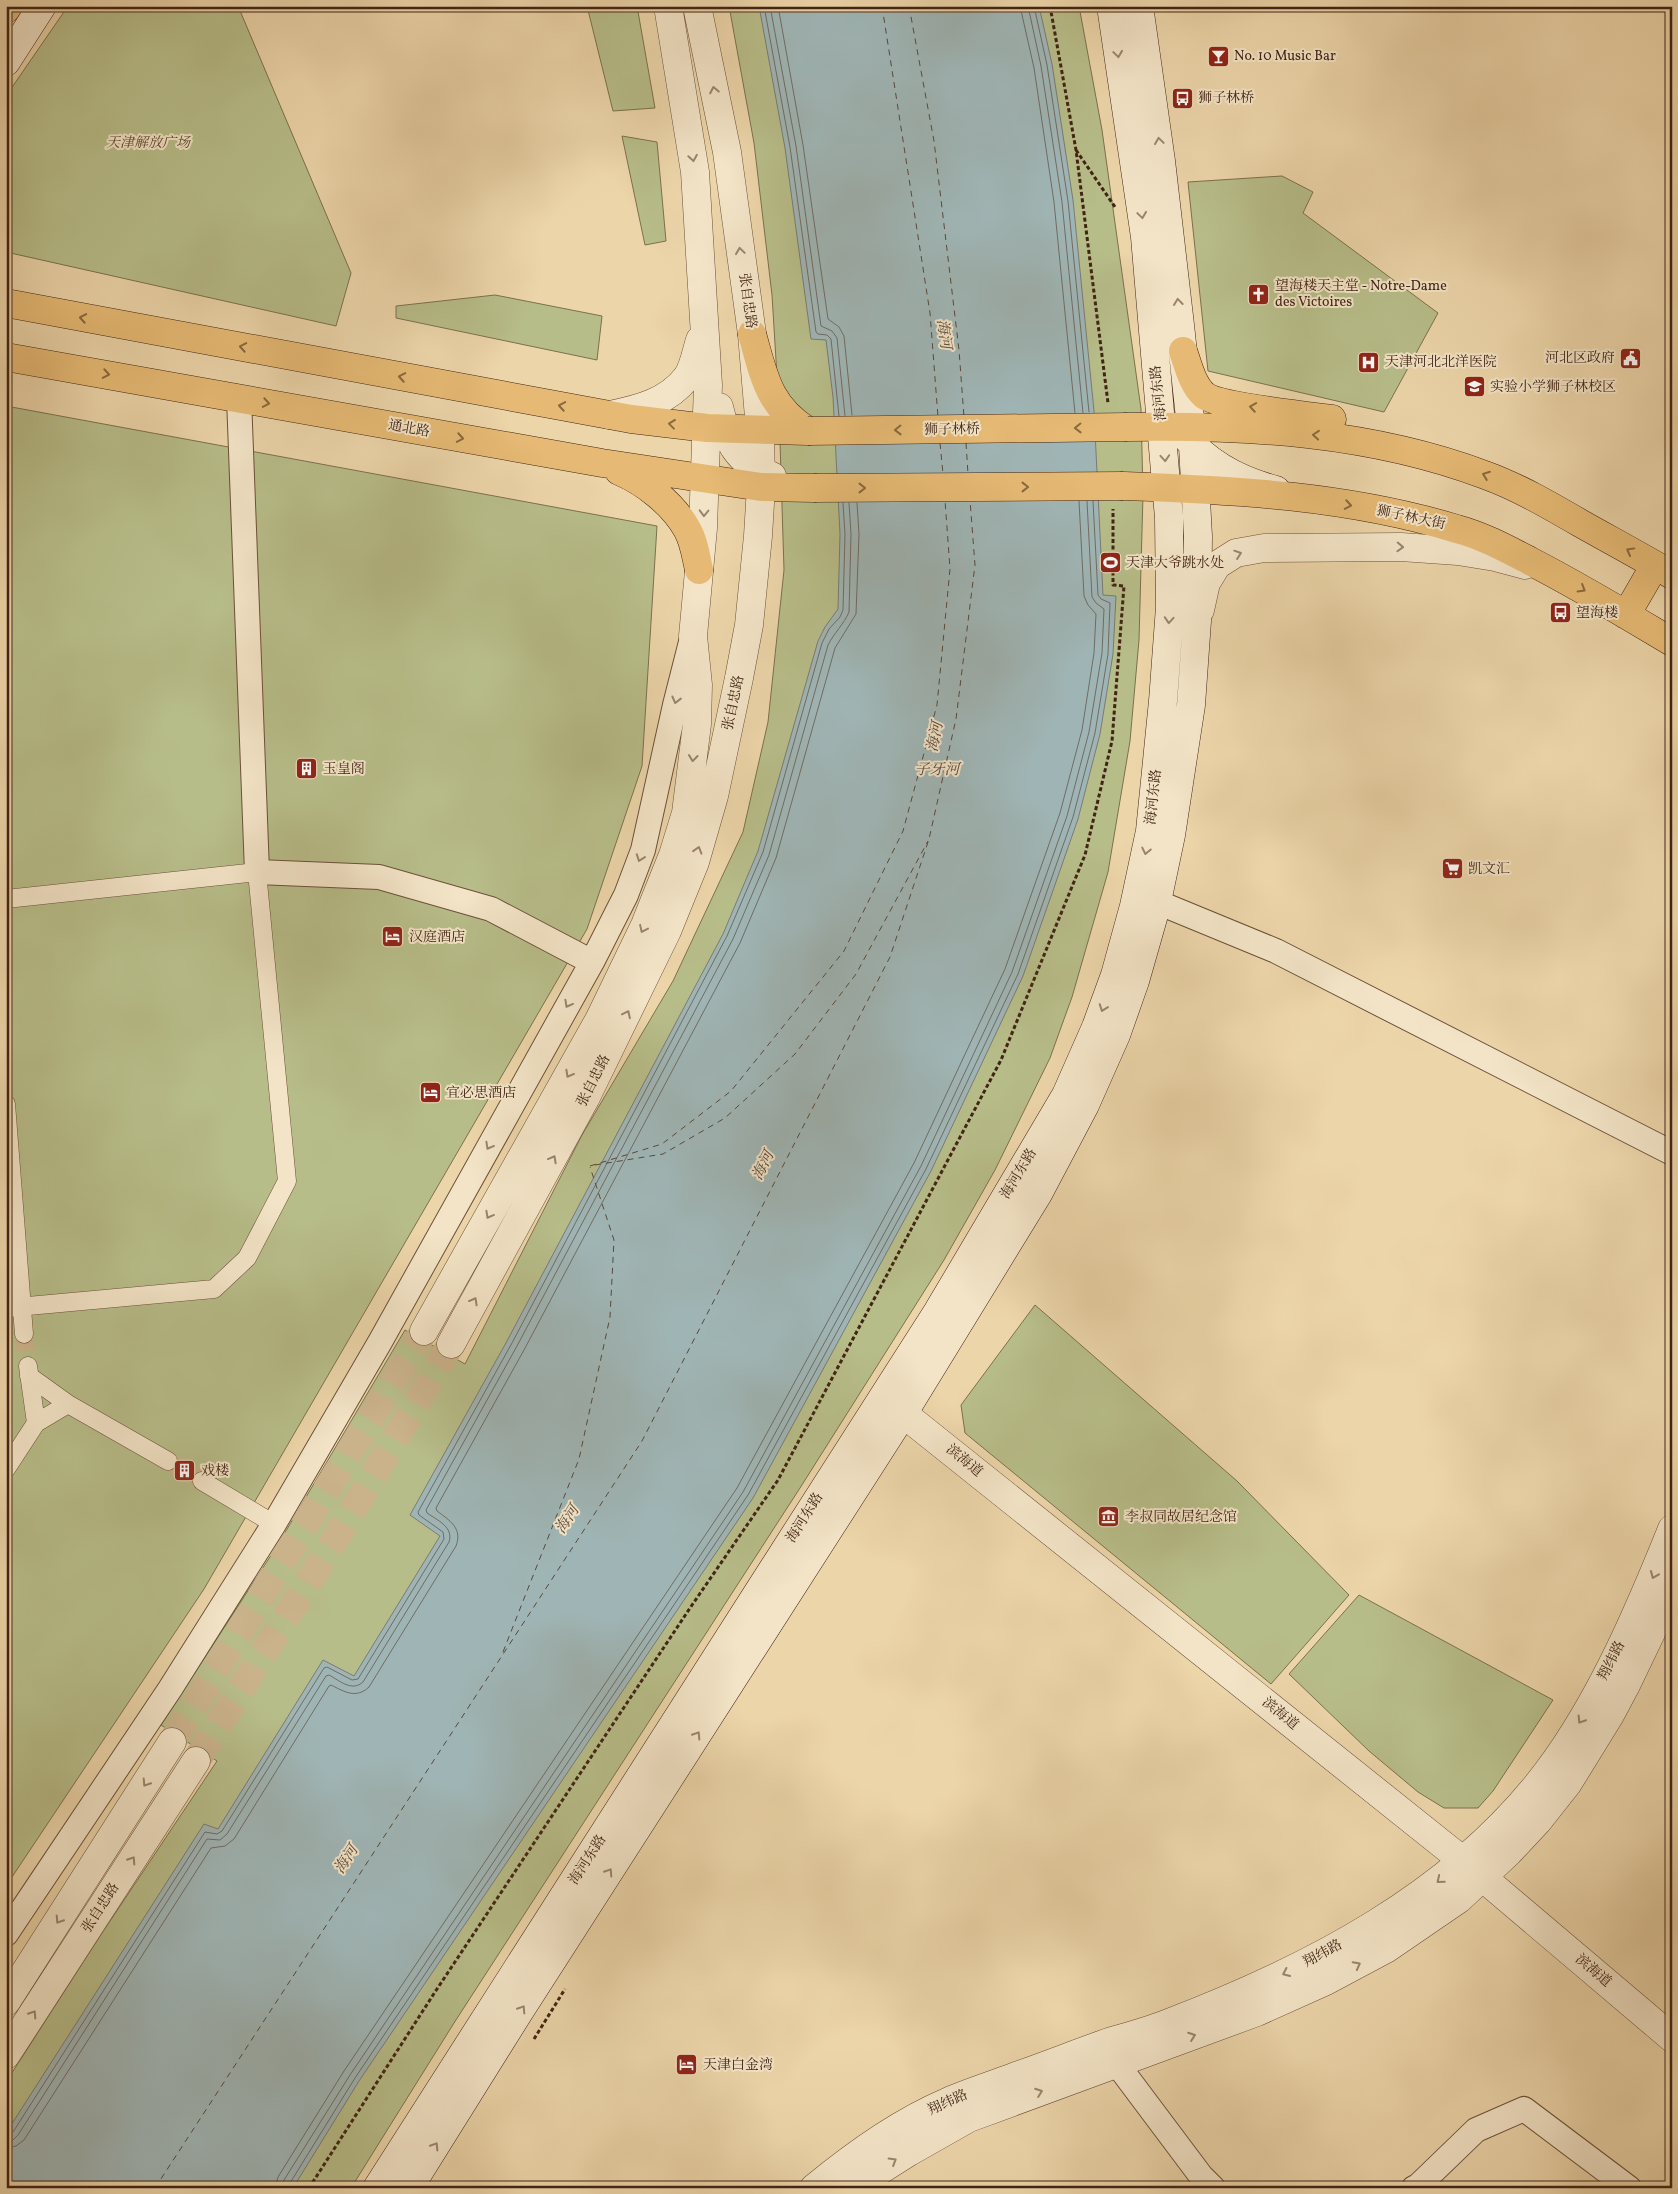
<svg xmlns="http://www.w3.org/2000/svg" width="1678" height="2194" viewBox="0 0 1678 2194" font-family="Vollkorn,'Noto Serif SC',serif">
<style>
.green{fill:#b7bd89;stroke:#7c704e}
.water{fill:#9fb5b5;stroke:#797b75}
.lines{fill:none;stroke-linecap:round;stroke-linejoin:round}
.shore{stroke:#706c64;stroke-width:1}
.ferry{stroke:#58483c;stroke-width:1;stroke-dasharray:6 5;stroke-linecap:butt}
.pedestrian-tunnel{stroke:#cab28b;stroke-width:18;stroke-dasharray:18 9;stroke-linecap:butt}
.tertiary-tunnel{stroke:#cab28b;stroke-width:28;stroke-dasharray:28 14;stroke-linecap:butt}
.pedestrian-casing{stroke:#6c5039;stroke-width:19}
.minor-casing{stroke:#6c5039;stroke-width:26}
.tertiary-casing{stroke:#6c5039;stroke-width:29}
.secondary-casing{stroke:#412414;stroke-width:29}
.primary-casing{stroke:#412414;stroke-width:29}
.path{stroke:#412414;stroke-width:3;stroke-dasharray:4 2.5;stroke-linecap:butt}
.pedestrian{stroke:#f3e4c7;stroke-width:18}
.minor{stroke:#f3e4c7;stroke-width:24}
.tertiary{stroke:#f3e4c7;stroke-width:28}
.secondary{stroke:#f3e4c7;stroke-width:28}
.primary{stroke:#e6ba74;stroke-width:28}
.primary-bridge-casing{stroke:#412414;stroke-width:29;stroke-linecap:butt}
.primary-bridge{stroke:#e6ba74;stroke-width:28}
.oneway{stroke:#9a846e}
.oneway2{stroke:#8b683f}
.labels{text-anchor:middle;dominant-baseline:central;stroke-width:4;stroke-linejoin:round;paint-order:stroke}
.poi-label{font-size:14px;fill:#412414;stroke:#f3e4c7;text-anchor:start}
.park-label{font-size:14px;font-style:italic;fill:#5e4a31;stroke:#f3e4c7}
.street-label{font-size:14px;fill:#412414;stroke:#f3e4c7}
.water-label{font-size:15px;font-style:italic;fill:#58483c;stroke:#f3e4c7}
</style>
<rect width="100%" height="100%" fill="#ecd5a9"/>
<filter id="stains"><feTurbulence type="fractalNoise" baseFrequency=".004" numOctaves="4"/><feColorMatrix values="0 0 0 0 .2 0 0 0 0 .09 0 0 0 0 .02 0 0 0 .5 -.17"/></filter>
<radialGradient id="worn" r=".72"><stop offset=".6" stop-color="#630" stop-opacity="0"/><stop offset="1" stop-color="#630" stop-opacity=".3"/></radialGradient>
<path class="green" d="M68 6H238L351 273 336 326 6 252V96Z
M587 6H637L655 108 613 111Z
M729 6H1079L1102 130 1141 409 1143 495 1139 640 1130 741 1108 872 1072 997 1050 1058 995 1170 944 1260 800 1488 454 2023 351 2188H6V2082L102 1933 217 1761 161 1725 277 1546 405 1330 465 1364 582 1135 673 981 743 832 768 722 784 570 779 409 772 295 754 143Z
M622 136 657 142 666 241 645 245Z
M1282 176 1313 192 1303 213 1438 313 1384 412 1208 371 1188 182Z
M495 295 602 316 597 360 396 318V306Z
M6 406 657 526 642 766 587 929 204 1589 6 1886Z
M1035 1305 1237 1481 1349 1595 1271 1684 965 1433 961 1405Z
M1359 1595 1553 1700 1493 1791 1478 1808H1444L1418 1792 1369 1751 1289 1674Z"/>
<path class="water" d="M759 6H1039L1052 64 1073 200 1094 411 1103 595 1116 596 1113 654 1100 734 1078 819 1023 976 931 1171 753 1498 359 2081 293 2188H6V2133L204 1824 218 1829 323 1660 354 1676 440 1536 410 1515 507 1341 723 934 758 851 818 641 825 627 838 609 840 534 833 397 826 340 811 339 785 148Z"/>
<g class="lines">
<path class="shore" d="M764 6 790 147 816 332 818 334 827 335 831 339 839 416
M770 6 796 146 821 326 832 331 837 338 845 416
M778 6 803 145 828 319 839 327 844 336 852 415
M1020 6 1034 68 1054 202 1075 413
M1028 6 1041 66 1062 202 1083 413
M1034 6 1047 65 1068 201 1089 412
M6 2134 13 2132 205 1832 217 1834 222 1831 324 1668 327 1667 352 1680 358 1679 444 1539 443 1532 419 1515 418 1512 512 1343 727 936 763 852 822 643 829 629 840 617 843 610 845 534 843 503
M6 2141 13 2140 18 2135 207 1839 220 1840 227 1834 326 1676 329 1675C340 1681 352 1692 363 1682L449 1542C454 1527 437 1520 427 1513L426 1510 517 1346 733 939 769 855 828 645C834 633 844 624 849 612L851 534 849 503
M6 2148 16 2146 24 2140 211 1848 225 1846 234 1839 329 1686 331 1685C345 1692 356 1699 369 1687L456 1546C463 1528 449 1520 437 1511L436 1508 524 1350 740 943 776 858 835 648 856 614 859 534 857 503
M275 2188 278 2177 344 2071 737 1488 914 1163 1005 969 1060 813 1082 730 1094 653 1096 614 1088 605 1084 596 1079 501
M283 2188 284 2180 350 2075 743 1492 921 1166 1012 972 1067 816 1089 732 1102 653 1104 609 1096 603 1092 597 1087 501
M289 2188 290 2183 355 2078 748 1495 926 1169 1018 974 1073 817 1095 733 1108 654 1110 603 1101 599 1098 595 1093 501"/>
<path class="ferry" d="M882 6 930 313 938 417
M909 6 934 141 959 350 964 417
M940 443 943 474
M966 443 968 474
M595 1165 663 1154 725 1118 795 1054 856 974 928 841
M590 1166 662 1144 731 1091 844 951 903 831 937 705 950 569 945 500
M503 1652 579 1459 610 1317 614 1240 590 1167
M155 2188 642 1441 890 957 929 839 956 719 975 565 970 500"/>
<path class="pedestrian-tunnel" d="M24 1334 28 1366
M168 1461 202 1481"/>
<path class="tertiary-tunnel" d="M172 1742 424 1331
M196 1761 347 1520 451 1344"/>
<defs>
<path id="pedestrian" d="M6 899 257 872 287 1181 247 1258 214 1289 6 1308
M6 1104 24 1334
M29 1376 68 1404
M36 1423 68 1404 168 1461
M6 1469 36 1423 28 1366
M202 1481 274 1524"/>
<path id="minor" d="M239 398 257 872 379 877 491 909 592 962
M1157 902 1276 951 1672 1153
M6 1934 170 1689 274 1524 380 1342 592 962 626 895 643 850 675 705 691 642
M1110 2046 1117 2064 1201 2176 1213 2188
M1414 2188 1418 2186 1476 2130 1524 2109 1629 2188"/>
<path id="tertiary" d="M719 407C727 441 737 463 772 476
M610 415C639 409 668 402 687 377 694 367 696 352 700 340
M1200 610 1206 583 1217 565 1236 553 1264 548 1401 547 1458 551 1495 557 1525 565
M424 1331 599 1020 645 925 673 855 686 813 697 724 698 685 693 636 703 528 708 385 695 172 668 6
M451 1344 586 1097 667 931 695 862 714 796 739 678 749 625 758 536 761 487 760 429 752 334 727 152 697 6
M885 1399 1462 1860 1672 2038
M6 2002 172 1742
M6 2055 196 1761
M814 2188C855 2154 898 2123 947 2102 969 2092 993 2085 1016 2076 1048 2065 1080 2052 1112 2041 1130 2036 1148 2031 1166 2024 1308 1970 1455 1895 1548 1771 1601 1700 1639 1611 1672 1529
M852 2188 909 2152 969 2118 1257 2012 1326 1981 1386 1949 1459 1899 1509 1852 1538 1821 1568 1783 1610 1715 1626 1685 1672 1589"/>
<path id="secondary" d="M6 62 42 6
M1186 437C1209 465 1241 481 1276 490
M377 2188 938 1311 1066 1095 1096 1027 1115 975 1134 906 1150 831 1163 701 1170 607 1169 518 1145 237 1111 6
M409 2188 519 2012 903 1414 1038 1194 1085 1105 1116 1035 1135 981 1155 911 1171 835 1191 705 1197 621 1198 536 1193 446 1180 325 1161 161 1139 6"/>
<path id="primary" d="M6 9 8 6
M6 303 631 419 707 428 808 431
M752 334C764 376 768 406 808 431
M1183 351C1188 365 1192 384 1204 395 1217 406 1309 416 1332 419
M6 357 602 463 761 487 814 488
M1127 427C1247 425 1371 432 1485 475 1518 487 1549 505 1580 523 1610 540 1642 557 1672 575
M619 471C645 482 673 504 687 529 694 541 696 556 699 570
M1123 486C1236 490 1349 496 1457 529 1483 536 1507 549 1530 561 1579 586 1625 614 1672 642
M1626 615 1655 565"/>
</defs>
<use href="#pedestrian" class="pedestrian-casing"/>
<use href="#minor" class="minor-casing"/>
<use href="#tertiary" class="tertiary-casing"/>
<use href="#secondary" class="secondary-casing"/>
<use href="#primary" class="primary-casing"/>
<path class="path" d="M1050 6 1076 150 1108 403
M1076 150 1115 207
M534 2039 565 1989
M309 2188 435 1992 690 1608 778 1480 1001 1060 1085 855 1112 741 1124 586 1113 585V509"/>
<use href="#pedestrian" class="pedestrian"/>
<use href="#minor" class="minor"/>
<use href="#tertiary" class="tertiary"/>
<use href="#secondary" class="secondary"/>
<use href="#primary" class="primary"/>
<defs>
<path id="primary-bridge" d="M808 431 1127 427
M814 488 1123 486"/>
</defs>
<use href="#primary-bridge" class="primary-bridge-casing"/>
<use href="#primary-bridge" class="primary-bridge"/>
</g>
<defs><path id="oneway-chevron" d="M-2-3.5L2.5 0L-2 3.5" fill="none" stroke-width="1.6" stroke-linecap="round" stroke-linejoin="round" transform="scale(1.25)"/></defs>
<g class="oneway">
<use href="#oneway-chevron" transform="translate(1118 54) rotate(82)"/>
<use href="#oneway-chevron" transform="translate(714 90) rotate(-101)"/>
<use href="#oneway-chevron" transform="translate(1159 141) rotate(-98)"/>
<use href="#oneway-chevron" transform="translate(693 158) rotate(81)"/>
<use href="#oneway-chevron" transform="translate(1142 215) rotate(82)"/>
<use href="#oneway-chevron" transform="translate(740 251) rotate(-98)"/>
<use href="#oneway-chevron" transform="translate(1178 302) rotate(-97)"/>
<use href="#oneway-chevron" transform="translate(1165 458) rotate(86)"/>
<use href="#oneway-chevron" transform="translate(704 513) rotate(91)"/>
<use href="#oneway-chevron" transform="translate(1400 547) rotate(2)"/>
<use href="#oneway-chevron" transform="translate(1238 554) rotate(-19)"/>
<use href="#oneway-chevron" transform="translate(1169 620) rotate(94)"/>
<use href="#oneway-chevron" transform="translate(676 700) rotate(104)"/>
<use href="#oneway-chevron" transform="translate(693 758) rotate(96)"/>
<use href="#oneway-chevron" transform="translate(698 850) rotate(-73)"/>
<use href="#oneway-chevron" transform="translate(1146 851) rotate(102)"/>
<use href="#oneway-chevron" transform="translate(640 858) rotate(110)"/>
<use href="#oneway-chevron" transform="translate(643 929) rotate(115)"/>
<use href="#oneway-chevron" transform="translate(568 1004) rotate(119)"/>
<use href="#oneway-chevron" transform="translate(1103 1008) rotate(110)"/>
<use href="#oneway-chevron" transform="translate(627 1014) rotate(-64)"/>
<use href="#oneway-chevron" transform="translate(569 1074) rotate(119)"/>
<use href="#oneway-chevron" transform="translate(489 1146) rotate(119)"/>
<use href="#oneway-chevron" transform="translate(553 1159) rotate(-61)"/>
<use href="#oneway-chevron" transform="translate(489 1215) rotate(119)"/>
<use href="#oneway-chevron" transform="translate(474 1301) rotate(-61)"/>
<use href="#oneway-chevron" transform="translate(1654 1575) rotate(112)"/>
<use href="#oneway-chevron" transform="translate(1581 1720) rotate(122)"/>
<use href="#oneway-chevron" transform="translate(697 1735) rotate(-57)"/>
<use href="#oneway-chevron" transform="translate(146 1783) rotate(123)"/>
<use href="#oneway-chevron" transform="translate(132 1860) rotate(-57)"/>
<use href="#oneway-chevron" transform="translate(609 1872) rotate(-57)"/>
<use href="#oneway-chevron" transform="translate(1440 1880) rotate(141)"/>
<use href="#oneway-chevron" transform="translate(59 1920) rotate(123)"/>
<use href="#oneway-chevron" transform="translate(1357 1965) rotate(-28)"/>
<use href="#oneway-chevron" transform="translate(1286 1973) rotate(155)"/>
<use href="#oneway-chevron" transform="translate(522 2009) rotate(-57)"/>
<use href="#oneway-chevron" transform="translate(33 2014) rotate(-57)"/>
<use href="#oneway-chevron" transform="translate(1192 2036) rotate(-20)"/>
<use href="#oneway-chevron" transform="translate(1039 2092) rotate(-20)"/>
<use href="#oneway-chevron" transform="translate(435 2146) rotate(-58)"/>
<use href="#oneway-chevron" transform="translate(893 2161) rotate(-31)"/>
</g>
<g class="oneway2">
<use href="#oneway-chevron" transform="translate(83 318) rotate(-170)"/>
<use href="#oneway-chevron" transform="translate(243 347) rotate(-170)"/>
<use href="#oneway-chevron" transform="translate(106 374) rotate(10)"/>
<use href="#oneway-chevron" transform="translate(402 377) rotate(-170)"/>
<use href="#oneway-chevron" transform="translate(266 403) rotate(10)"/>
<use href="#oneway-chevron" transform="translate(562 406) rotate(-170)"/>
<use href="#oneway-chevron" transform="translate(1253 407) rotate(-171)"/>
<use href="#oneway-chevron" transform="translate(672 424) rotate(-173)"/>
<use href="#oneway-chevron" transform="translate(1078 428) rotate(179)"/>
<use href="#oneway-chevron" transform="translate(898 430) rotate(179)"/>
<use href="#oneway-chevron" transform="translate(1316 435) rotate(-175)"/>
<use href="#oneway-chevron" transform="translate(460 438) rotate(10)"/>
<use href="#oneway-chevron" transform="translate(1486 475) rotate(-159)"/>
<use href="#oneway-chevron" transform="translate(1025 487)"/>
<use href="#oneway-chevron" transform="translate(862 488)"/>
<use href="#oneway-chevron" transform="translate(1348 505) rotate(10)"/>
<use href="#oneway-chevron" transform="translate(1630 551) rotate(-151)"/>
<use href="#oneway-chevron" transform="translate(1582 589) rotate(31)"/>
</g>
<defs>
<symbol id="bar-square" viewBox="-11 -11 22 22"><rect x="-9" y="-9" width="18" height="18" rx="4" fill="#8f2418" stroke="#f3e4c7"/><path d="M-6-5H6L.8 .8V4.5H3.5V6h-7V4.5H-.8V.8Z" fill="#fff"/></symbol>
<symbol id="bus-square" viewBox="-11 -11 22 22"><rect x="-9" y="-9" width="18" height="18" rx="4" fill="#8f2418" stroke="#f3e4c7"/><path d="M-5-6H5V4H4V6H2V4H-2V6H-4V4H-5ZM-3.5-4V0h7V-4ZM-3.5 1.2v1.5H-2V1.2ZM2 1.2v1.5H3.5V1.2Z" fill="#fff"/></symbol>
<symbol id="church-square" viewBox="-11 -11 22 22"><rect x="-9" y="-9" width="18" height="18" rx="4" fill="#8f2418" stroke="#f3e4c7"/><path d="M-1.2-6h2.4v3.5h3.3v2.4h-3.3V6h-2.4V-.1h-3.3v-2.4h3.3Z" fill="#fff"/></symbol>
<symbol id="civic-square" viewBox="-11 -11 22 22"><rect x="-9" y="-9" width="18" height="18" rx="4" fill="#8f2418" stroke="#f3e4c7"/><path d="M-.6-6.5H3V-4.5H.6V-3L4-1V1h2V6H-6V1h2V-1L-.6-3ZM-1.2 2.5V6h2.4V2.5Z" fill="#fff"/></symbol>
<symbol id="hospital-square" viewBox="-11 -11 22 22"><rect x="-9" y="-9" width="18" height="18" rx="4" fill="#8f2418" stroke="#f3e4c7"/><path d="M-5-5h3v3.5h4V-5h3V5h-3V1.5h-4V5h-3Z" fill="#fff"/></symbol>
<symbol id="school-square" viewBox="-11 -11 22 22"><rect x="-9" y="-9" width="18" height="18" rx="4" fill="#8f2418" stroke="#f3e4c7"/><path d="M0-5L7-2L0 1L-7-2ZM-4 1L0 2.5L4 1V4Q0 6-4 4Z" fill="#fff"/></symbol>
<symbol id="stadium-square" viewBox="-11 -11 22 22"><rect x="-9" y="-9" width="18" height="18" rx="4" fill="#8f2418" stroke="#f3e4c7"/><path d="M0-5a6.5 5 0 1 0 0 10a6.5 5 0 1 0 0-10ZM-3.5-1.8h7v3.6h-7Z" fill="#fff"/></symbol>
<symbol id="building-square" viewBox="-11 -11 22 22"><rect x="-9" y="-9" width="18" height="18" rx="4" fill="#8f2418" stroke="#f3e4c7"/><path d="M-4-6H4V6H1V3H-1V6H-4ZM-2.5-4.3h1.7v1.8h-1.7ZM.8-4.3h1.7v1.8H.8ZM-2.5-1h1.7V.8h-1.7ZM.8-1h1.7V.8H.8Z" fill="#fff"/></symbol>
<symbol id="supermarket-square" viewBox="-11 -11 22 22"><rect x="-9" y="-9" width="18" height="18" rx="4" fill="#8f2418" stroke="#f3e4c7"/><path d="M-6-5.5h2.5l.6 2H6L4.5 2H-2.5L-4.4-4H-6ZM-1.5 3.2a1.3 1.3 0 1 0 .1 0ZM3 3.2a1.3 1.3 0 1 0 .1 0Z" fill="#fff"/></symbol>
<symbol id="hotel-square" viewBox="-11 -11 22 22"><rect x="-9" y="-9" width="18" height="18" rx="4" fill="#8f2418" stroke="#f3e4c7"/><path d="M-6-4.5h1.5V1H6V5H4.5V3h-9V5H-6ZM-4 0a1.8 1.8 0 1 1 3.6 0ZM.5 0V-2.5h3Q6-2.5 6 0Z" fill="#fff"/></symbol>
<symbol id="museum-square" viewBox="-11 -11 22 22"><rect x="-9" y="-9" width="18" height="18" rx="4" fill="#8f2418" stroke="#f3e4c7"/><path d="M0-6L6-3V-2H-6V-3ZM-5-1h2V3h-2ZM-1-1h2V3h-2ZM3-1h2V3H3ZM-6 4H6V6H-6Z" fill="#fff"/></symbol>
</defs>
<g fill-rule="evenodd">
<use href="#bar-square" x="1206" y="44" width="25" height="25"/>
<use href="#bus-square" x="1170" y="86" width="25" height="25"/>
<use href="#church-square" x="1246" y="282" width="25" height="25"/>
<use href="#civic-square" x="1618" y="346" width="25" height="25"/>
<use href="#hospital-square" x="1356" y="350" width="25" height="25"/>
<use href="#school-square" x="1462" y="374" width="25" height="25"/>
<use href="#stadium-square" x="1098" y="550" width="25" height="25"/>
<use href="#bus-square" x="1548" y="600" width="25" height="25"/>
<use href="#building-square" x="294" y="756" width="25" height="25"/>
<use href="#supermarket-square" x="1440" y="856" width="25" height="25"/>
<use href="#hotel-square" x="380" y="924" width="25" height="25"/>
<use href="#hotel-square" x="418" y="1080" width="25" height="25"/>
<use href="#building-square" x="172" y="1458" width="25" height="25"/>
<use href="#museum-square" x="1096" y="1504" width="25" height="25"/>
<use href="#hotel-square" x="674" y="2052" width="25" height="25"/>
</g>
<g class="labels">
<g class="poi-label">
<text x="1234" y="56">No. 10 Music Bar</text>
<text x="1198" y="98">狮子林桥</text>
<text x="1275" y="286">望海楼天主堂 - Notre-Dame<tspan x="1275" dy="16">des Victoires</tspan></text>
<text x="1615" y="358" text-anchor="end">河北区政府</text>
<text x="1385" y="362">天津河北北洋医院</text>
<text x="1490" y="387">实验小学狮子林校区</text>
<text x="1126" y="563">天津大爷跳水处</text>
<text x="1576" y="613">望海楼</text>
<text x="323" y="769">玉皇阁</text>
<text x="1468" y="869">凯文汇</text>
<text x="409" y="937">汉庭酒店</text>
<text x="446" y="1093">宜必思酒店</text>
<text x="201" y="1471">戏楼</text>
<text x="1125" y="1517">李叔同故居纪念馆</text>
<text x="703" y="2065">天津白金湾</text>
</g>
<g class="park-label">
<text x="148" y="143">天津解放广场</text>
</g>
<g class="street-label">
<text transform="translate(747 301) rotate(82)">张自忠路</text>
<text transform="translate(1159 393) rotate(-96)">海河东路</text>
<text transform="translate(409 429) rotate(10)">通北路</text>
<text transform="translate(952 430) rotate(-1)">狮子林桥</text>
<text transform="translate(1411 518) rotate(12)">狮子林大街</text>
<text transform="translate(734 703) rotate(-78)">张自忠路</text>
<text transform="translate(1154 797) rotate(-84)">海河东路</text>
<text transform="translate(594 1081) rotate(-63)">张自忠路</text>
<text transform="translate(1019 1174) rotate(-59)">海河东路</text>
<text transform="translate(964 1461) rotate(39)">滨海道</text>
<text transform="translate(805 1518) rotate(-58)">海河东路</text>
<text transform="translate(1612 1661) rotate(-63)">翔纬路</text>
<text transform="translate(1280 1714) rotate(39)">滨海道</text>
<text transform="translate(588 1860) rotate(-57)">海河东路</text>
<text transform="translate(101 1908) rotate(-57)">张自忠路</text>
<text transform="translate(1323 1954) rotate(-28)">翔纬路</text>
<text transform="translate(1593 1971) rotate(40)">滨海道</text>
<text transform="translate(948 2103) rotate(-24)">翔纬路</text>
</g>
<g class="water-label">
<text transform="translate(943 334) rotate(82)">海河</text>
<text transform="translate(936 737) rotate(-79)">海河</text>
<text x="937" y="770">子牙河</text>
<text transform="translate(764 1166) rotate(-63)">海河</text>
<text transform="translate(568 1520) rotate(-57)">海河</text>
<text transform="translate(347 1860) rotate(-57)">海河</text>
</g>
</g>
<rect width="1678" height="2194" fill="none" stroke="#ecd5a9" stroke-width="25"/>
<rect x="8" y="8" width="1663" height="2179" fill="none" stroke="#412414" stroke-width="2.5"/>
<rect x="12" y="12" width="1653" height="2169" fill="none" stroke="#412414"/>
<rect width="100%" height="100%" filter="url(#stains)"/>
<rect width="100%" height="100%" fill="url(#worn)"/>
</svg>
